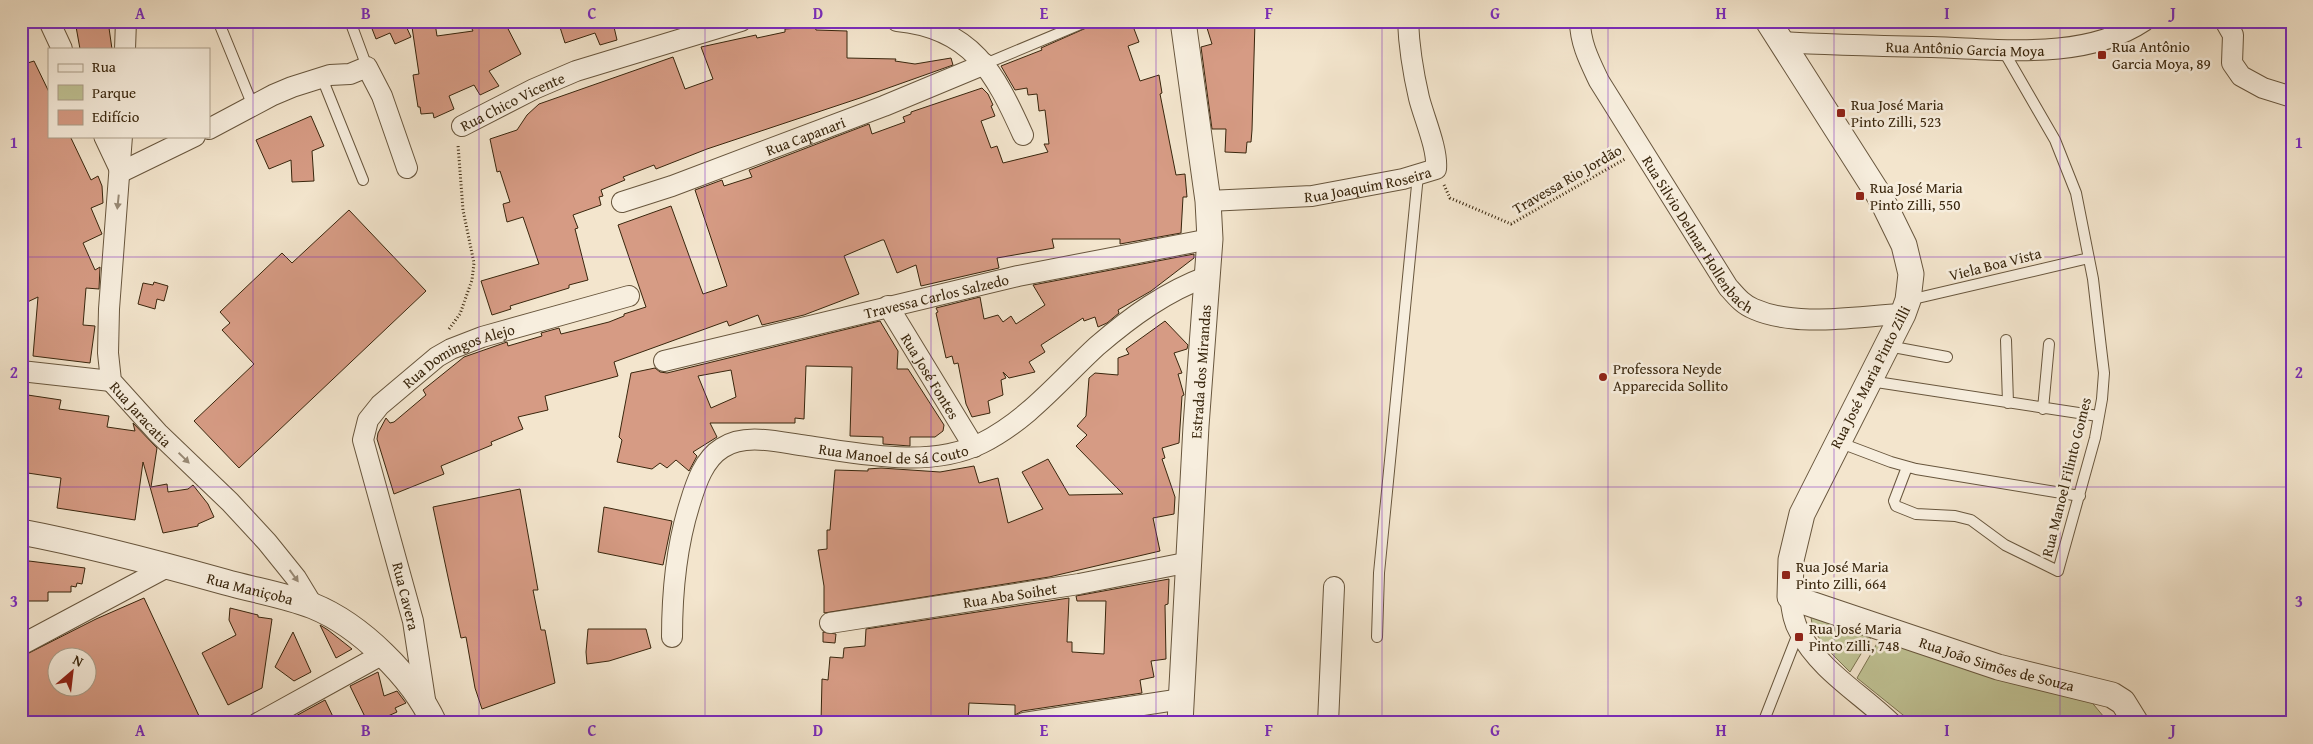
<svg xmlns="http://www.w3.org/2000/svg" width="2313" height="744" viewBox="0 0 2313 744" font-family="'Gentium Book Plus',serif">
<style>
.green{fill:#c0c395;stroke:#7c7451}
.building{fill:#d69b84;stroke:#39260d;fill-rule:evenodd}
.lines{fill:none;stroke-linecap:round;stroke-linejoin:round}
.service-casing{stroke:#68563d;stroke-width:12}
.minor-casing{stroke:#68563d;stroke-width:22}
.tertiary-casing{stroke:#68563d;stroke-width:27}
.path{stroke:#39260d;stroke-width:3;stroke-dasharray:1 2.5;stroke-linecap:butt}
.service{stroke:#f7eede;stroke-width:10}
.minor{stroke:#f7eede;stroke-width:20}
.tertiary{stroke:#f7eede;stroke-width:25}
.oneway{fill:#988a76}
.grid{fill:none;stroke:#7b2cbf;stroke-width:1;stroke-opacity:0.55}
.poi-dot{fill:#8f2418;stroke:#f7eede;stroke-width:2}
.labels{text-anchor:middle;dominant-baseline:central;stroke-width:5;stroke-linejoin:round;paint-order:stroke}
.poi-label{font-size:15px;fill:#39260d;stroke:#f7eede;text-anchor:start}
.street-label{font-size:15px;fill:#39260d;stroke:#f7eede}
.neatline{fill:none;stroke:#7b2cbf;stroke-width:2}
.grid-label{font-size:16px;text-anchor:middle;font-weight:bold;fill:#7b2cbf}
</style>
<rect width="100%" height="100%" fill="#f3e5cd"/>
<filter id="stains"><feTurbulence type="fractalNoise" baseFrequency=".004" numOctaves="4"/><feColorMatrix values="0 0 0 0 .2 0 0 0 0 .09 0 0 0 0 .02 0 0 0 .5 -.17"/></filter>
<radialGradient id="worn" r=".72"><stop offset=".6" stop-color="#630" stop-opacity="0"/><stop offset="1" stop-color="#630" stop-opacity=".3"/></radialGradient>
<path class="green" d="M1810 611 1873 634 1850 672 1831 653 1813 630Z
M1883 633 2089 699 2109 723H1913L1857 678Z"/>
<path class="building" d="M75 21H108L112 49H80Z
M369 21H416L406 26 411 37 395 44 390 33 376 39Z
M468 21H504L521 54 489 71 499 86 480 95 474 85 449 96 454 109 434 118 433 113 421 114 420 107H418L413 75 419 74 412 27 435 23 437 36 473 31Z
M558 21H622V24L614 27 617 40 600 45 595 33 565 43Z
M1102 21H1131L1139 42 1128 46 1140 81 1159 75 1162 93 1160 94 1176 175 1185 174 1187 197H1183L1181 233 1120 244V239H1052L1054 248 997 258 999 268 921 286 916 265 897 273 884 240H882L844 256 859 294 804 315 762 325 758 315 729 326 727 321 614 362 618 376 545 396 548 410 518 417 523 429 491 442 492 445 441 466 444 474 394 494 377 439 378 433 386 418 390 423 394 422 426 395 423 390 464 357 507 342 508 346 542 336 541 333 559 328 561 334 609 322 624 316V314L646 307 618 225 671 206 703 294 727 286 695 190 722 180 724 186 752 177 749 170 869 124 872 134 905 122 903 117 911 114V112L982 88 988 94 993 105 991 106 995 116 981 121 991 148 997 146 1003 163 1048 152 1044 144H1049L1045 110 1039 111 1037 94 1028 95 1027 88 1015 90 1001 66 1042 50 1041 48Z
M1230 21H1255L1252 130 1251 142H1247L1246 153 1225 152 1226 129H1212L1201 47 1212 44 1207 28Z
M815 27 816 30 847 31V58L896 59 895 61 915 64 951 58 953 65 860 98 707 149 656 169 654 165 623 177 625 180 601 190 603 196 599 197 601 205 573 215 578 228 575 229 588 280 569 285V288L510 306 511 309 492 315 481 281 539 264 523 217 507 222 503 204 510 202 500 171 497 172 490 139 517 130 527 115 539 104 673 57 685 89 713 79 701 47 756 35 757 38 785 32V29Z
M34 61 49 92V136H70L91 180 98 176 102 186 103 203 91 208 102 234 83 243 95 270 100 267 99 289 86 288 83 325 95 326 90 363 33 356 38 297 21 305V65Z
M311 116 324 146 312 151 314 181 292 182 291 160 269 169 256 140Z
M349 210 426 291 239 468 194 421 254 364 222 330 230 323 220 312 282 253 292 263Z
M1194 254V258L1151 291 1118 310 1119 313 1107 323 1098 327 1095 317 1084 321 1083 318 1041 345 1045 352 1029 362 1035 372 1009 378 1003 372 1006 378 1001 380 1003 395 988 401 990 413 972 417 966 404 958 363 954 364 952 356 946 358 936 313 938 312 936 308 980 297 984 319 998 315 1003 322 1011 316 1016 324 1045 305 1033 285Z
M154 282 168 286 164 301 157 299 155 309 138 304 143 283 153 285Z
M880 321 898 351 897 369H908L944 425 943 431 935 437H910V446L883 444V437L850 436 852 367 806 366 804 419 795 418V423H710L717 437 693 452 697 456 689 471 676 460 667 468 660 463 652 469 617 462 622 440 619 437 631 373 655 368 660 372 667 373ZM731 370 736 397 711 408 698 376Z
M1165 321 1188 345 1187 349 1174 353 1182 373 1178 374 1184 395 1182 396 1179 443 1162 448 1165 458 1162 459 1175 497 1174 514 1153 518 1160 551 1049 577 824 613V586L818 550 827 549V530H830L835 470 868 471V469L881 468 940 472 974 466 979 483 998 478 1008 523 1043 509 1022 472 1048 459 1069 495 1123 494 1076 446 1087 435 1077 426 1086 416 1089 378 1095 373 1118 375V358L1129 354 1126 349Z
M21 394 61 400 59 409 109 416 107 427 135 431 133 423 157 448 151 487 167 484 168 492 188 489 193 485 208 504 214 517 198 524V526L163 533 143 462 135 520 57 508 61 478 21 472Z
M520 489 538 590H533L541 630H545L555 683 482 709 475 688 466 637 461 638 433 507Z
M604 507 672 521 663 565 598 552Z
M21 560 85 568 82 584 77 583 76 587 71 586V592H48V601H21Z
M1169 579 1168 604 1165 605 1166 659 1151 661 1154 677 1140 680 1142 693 1022 711 1015 715V705L969 703 968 722 917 720V723H821L822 679 828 680 830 657 843 658 844 648 865 646 866 629 1069 598 1067 642H1072V652L1104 654 1106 601H1077L1076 596Z
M144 598 199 716 184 723H21V657L96 619ZM58 656H88V686H58Z
M230 608 258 615V617L272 619 262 688 228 705 202 653 236 635 229 620Z
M320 625 328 630 352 649 336 658Z
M588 629H646L651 648 609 661 587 664 586 652Z
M293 632 311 672 294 681 275 667Z
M823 632 836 634 835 643 823 642Z
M378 672 384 696 397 691 406 703 395 708 397 712 388 716 391 723H368L350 686Z
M325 700 336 723H283Z"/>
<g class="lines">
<defs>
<path id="service" d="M350 21 367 67
M219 23 253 106
M985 64 1088 21
M322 78 363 180
M1909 300 2089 258
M2006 340 2008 403
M1888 346 1947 357
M1870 381 2098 416
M2043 409 2049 344
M1838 442 1891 462 1916 469 2080 496
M1907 467 1894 501 1896 506 1916 514 1955 516 1971 520 2005 545 2058 571 2095 438 2102 399 2104 373 2101 348 2093 279 2076 193 2055 140 2003 50
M1377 637 1379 573 1418 175
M1763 723 1799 631"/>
<g id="minor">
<path d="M49 21 62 49"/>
<path d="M897 21C972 28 995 73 1023 135"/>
<path id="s1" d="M1580 21C1580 43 1590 62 1599 81L1728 287C1736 296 1743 305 1754 309 1797 328 1857 316 1903 314"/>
<path d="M2225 21 2233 35 2232 63 2241 76 2263 88 2292 97"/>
<path id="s2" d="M1781 42C1831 45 1882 46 1932 47 2001 49 2084 61 2144 21"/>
<path d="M125 49 126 21"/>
<path id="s3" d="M462 126 534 89 576 71 741 21"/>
<path d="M209 129 273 95 292 87 330 75 350 74 367 67 382 96 407 168"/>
<path d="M104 136 121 172 195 136"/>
<path id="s4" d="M122 136 109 309 108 353 111 381 158 433 230 502 267 542 296 578 313 606"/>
<path id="s5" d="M1208 201 1312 196 1403 179 1436 169C1438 149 1424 118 1419 98 1413 72 1409 47 1408 21"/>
<path id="s6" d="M622 202 672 186 884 106 985 64"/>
<path id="s7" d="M888 306 974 447"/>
<path id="s8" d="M664 361 1018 276 1210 239"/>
<path d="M21 371 111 381"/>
<path d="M1790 597C1792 609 1793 621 1799 631 1819 670 1860 693 1891 723"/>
<path id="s9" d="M830 623 1079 584 1190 562"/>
<path id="s10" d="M672 637C672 590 676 547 690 503 696 483 704 459 722 448 746 432 781 443 807 446 862 454 930 469 982 443 1028 420 1060 380 1097 346 1132 316 1165 292 1208 276"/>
<path d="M21 645 169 566"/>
<path id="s11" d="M426 706 413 621 363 440 368 420 380 405 437 357 451 349 482 337 629 296"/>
<path d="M258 723 383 654"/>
<path d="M1024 723 1182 699"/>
<path d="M1328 723 1334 587"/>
</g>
<g id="tertiary">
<path id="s12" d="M1768 21 1882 200 1904 245 1911 274 1908 300 1903 314 1802 514 1791 560 1790 597 1998 667 2112 695 2123 702 2136 723"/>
<path id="s13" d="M21 532C90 545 157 563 225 582 253 590 285 595 313 606 360 625 413 677 434 723"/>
<path id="s14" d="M1180 723 1196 426 1210 239 1208 201 1183 21"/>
</g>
</defs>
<use href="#service" class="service-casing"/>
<use href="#minor" class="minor-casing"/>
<use href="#tertiary" class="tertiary-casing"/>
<path class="path" d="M1444 185 1450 198 1511 224 1625 159
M449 329 460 314 472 280 474 263 463 210 458 145"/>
<use href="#service" class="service"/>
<use href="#minor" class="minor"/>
<use href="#tertiary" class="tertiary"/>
</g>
<defs><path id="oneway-solid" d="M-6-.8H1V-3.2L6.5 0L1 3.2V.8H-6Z" transform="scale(1.25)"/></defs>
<g class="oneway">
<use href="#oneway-solid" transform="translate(118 202) rotate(96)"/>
<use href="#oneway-solid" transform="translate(184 458) rotate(44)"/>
<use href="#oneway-solid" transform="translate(294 576) rotate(54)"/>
</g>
<path class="grid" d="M253 21V723M479 21V723M705 21V723M931 21V723M1156 21V723M1382 21V723M1608 21V723M1834 21V723M2060 21V723M21 257H2292M21 487H2292"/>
<g class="poi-dot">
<rect x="2097" y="50" width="10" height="10" rx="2.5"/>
<rect x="1836" y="108" width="10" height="10" rx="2.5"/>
<rect x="1855" y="191" width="10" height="10" rx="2.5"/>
<circle cx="1603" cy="377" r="5"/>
<rect x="1781" y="570" width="10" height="10" rx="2.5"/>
<rect x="1794" y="632" width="10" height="10" rx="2.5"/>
</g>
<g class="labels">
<g class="poi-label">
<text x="2112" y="46">Rua Antônio<tspan x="2112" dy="17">Garcia Moya, 89</tspan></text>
<text x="1851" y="104">Rua José Maria<tspan x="1851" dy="17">Pinto Zilli, 523</tspan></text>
<text x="1870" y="187">Rua José Maria<tspan x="1870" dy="17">Pinto Zilli, 550</tspan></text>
<text x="1613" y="368">Professora Neyde<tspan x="1613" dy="17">Apparecida Sollito</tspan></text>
<text x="1796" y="566">Rua José Maria<tspan x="1796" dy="17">Pinto Zilli, 664</tspan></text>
<text x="1809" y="628">Rua José Maria<tspan x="1809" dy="17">Pinto Zilli, 748</tspan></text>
</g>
<g class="street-label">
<text stroke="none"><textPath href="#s2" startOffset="184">Rua Antônio Garcia Moya</textPath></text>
<text stroke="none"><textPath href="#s3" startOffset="56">Rua Chico Vicente</textPath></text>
<text stroke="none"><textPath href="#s6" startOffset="195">Rua Capanari</textPath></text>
<text transform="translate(1567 179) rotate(-30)">Travessa Rio Jordão</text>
<text stroke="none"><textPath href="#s5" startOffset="161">Rua Joaquim Roseira</textPath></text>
<text stroke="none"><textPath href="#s1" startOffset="246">Rua Silvio Delmar Hollenbach</textPath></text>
<text transform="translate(1995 264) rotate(-14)">Viela Boa Vista</text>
<text stroke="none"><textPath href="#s8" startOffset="280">Travessa Carlos Salzedo</textPath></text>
<text stroke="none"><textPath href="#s11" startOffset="408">Rua Domingos Alejo</textPath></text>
<text stroke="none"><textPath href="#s14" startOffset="352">Estrada dos Mirandas</textPath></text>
<text stroke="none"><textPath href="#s7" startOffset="82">Rua José Fontes</textPath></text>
<text transform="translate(1870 377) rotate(-63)">Rua José Maria Pinto Zilli</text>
<text stroke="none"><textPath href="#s4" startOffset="290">Rua Jaracatia</textPath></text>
<text stroke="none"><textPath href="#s10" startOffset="375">Rua Manoel de Sá Couto</textPath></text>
<text transform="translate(2066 477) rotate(-76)">Rua Manoel Filinto Gomes</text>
<text stroke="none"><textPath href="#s13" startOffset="236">Rua Maniçoba</textPath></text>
<text stroke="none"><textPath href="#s9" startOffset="182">Rua Aba Soihet</textPath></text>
<text transform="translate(406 596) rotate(76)">Rua Cavera</text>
<text stroke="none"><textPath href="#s12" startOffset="859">Rua João Simões de Souza</textPath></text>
</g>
</g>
<rect width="2313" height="744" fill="none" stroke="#f3e5cd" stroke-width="55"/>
<rect x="48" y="48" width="162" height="90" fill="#f7eede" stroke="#ab9e8a"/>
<rect x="58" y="64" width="25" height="8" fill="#f7eede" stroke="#ab9e8a"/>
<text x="92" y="72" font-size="15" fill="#39260d">Rua</text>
<rect x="58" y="85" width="25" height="15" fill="#c0c395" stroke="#ab9e8a"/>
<text x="92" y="98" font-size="15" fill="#39260d">Parque</text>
<rect x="58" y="110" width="25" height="15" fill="#d69b84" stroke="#ab9e8a"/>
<text x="92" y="122" font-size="15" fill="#39260d">Edifício</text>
<g transform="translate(72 672) rotate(28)"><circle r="24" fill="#f7eede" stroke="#ab9e8a"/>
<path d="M0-4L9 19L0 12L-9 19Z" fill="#8f2418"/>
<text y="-8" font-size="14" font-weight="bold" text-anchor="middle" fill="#39260d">N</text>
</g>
<rect x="28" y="28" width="2258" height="688" class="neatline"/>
<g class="grid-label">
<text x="140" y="19">A</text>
<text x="366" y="19">B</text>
<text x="592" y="19">C</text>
<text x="818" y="19">D</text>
<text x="1044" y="19">E</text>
<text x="1269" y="19">F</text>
<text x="1495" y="19">G</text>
<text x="1721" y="19">H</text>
<text x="1947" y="19">I</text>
<text x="2173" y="19">J</text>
<text x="14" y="148">1</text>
<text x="2299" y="148">1</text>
<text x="14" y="378">2</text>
<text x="2299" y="378">2</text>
<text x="14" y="607">3</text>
<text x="2299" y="607">3</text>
<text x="140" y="736">A</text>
<text x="366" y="736">B</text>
<text x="592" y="736">C</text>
<text x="818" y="736">D</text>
<text x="1044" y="736">E</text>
<text x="1269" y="736">F</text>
<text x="1495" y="736">G</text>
<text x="1721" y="736">H</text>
<text x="1947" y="736">I</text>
<text x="2173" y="736">J</text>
</g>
<rect width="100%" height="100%" filter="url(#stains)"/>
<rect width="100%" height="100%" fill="url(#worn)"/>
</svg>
